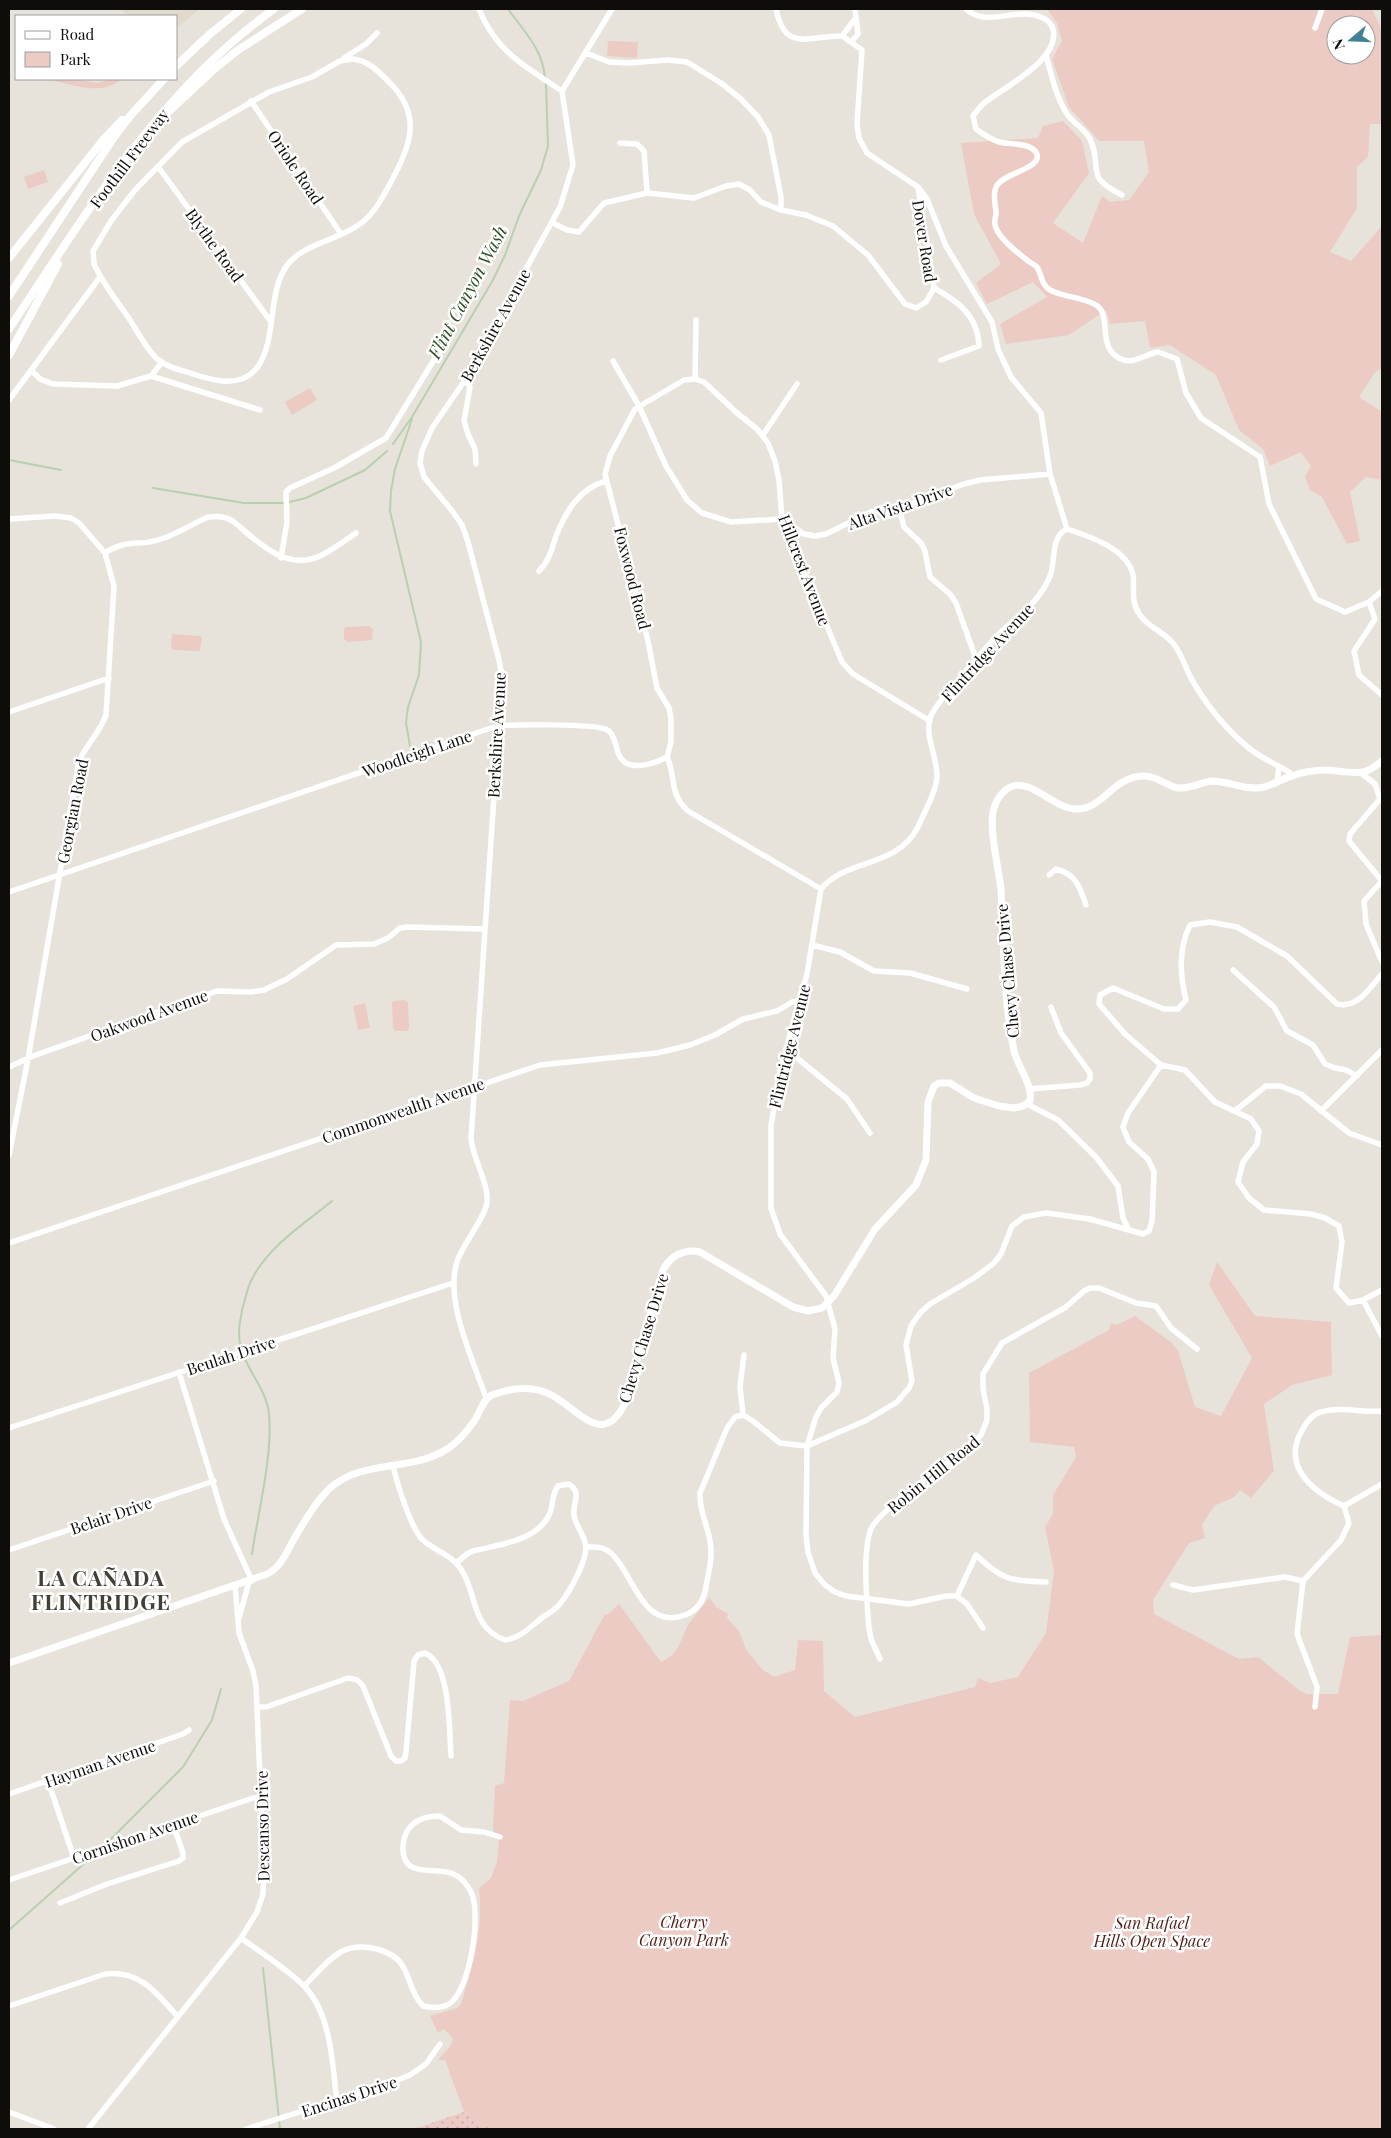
<svg xmlns="http://www.w3.org/2000/svg" width="1391" height="2138" viewBox="0 0 1391 2138" font-family="'Playfair Display',serif">
<style>
.built{fill:#e1d9c9}
.green{fill:#ebcbc4;fill-rule:evenodd}
.garden{fill:url(#garden-dots)}
.lines{fill:none;stroke-linecap:round;stroke-linejoin:round}
.stream{stroke:#b8d0b0;stroke-width:2}
.minor{stroke:#fff;stroke-width:5.5}
.major{stroke:#fff;stroke-width:7}
.highway{stroke:#fff;stroke-width:8}
.labels{text-anchor:middle;dominant-baseline:central;stroke-width:5;stroke-linejoin:round;paint-order:stroke}
.street-label{font-size:16px;fill:#0e0d0a;stroke:#fff}
.park-label{font-size:16px;font-style:italic;fill:#511d14;stroke:#fff}
.water-label{font-size:18px;font-style:italic;fill:#2e5124;stroke:#fff}
.district-label{font-size:21px;font-weight:bold;letter-spacing:1px;fill:#423f37;stroke:#fff}
</style>
<defs>
<pattern id="garden-dots" width="8" height="8" patternUnits="userSpaceOnUse" patternTransform="scale(1.25)"><rect width="8" height="8" fill="#ebcbc4"/><path d="M2 2h.1M6 6h.1" fill="none" stroke="#c8ada7" stroke-width="1.8" stroke-linecap="round"/></pattern>
</defs>
<rect width="100%" height="100%" fill="#e7e3da"/>
<path class="built" d="M121 9H200L176 28V16H128Z"/>
<path class="green" d="M1047 9H1372L1382 31V124H1370L1368 157 1357 167V208L1330 252 1351 261 1382 226V368L1375 372 1359 397 1382 412V480L1366 477 1350 492 1360 541 1347 544 1322 497 1310 490 1305 477 1311 466 1301 452 1270 466 1263 449 1239 430 1216 375 1170 345 1150 348 1145 321 1110 324 1106 310 1069 335 1006 344 1000 324 1047 297 1033 282 987 304 976 283 1001 264 974 214 961 143 1038 138 1043 126 1063 121 1082 141 1089 173 1053 223 1083 243 1102 196 1110 202 1129 200 1149 172 1144 141H1099L1069 107 1052 59 1062 41 1057 23ZM1336 25H1366V55H1336Z
M608 41 638 42 637 58 607 56Z
M46 79H73L98 83 113 79H121C102 98 69 83 46 79Z
M44 170 48 182 28 189 24 177Z
M310 388 317 400 292 415 285 402Z
M369 626 373 629 372 640 348 642 344 639V630L346 627Z
M172 634 200 636 202 638 200 651 173 650 171 647Z
M405 1000 408 1003 409 1028 407 1031H395L393 1028 392 1003 394 1001Z
M365 1003 370 1028 358 1030 353 1006Z
M1217 1262 1255 1316 1331 1322 1332 1375 1292 1385 1264 1404 1274 1471 1251 1498 1240 1490 1234 1497 1214 1506 1202 1525 1205 1538 1189 1543 1153 1600 1154 1614 1239 1659 1258 1657 1299 1690 1307 1694H1338L1350 1637 1382 1635V2129H489L464 2112 445 2060H438L451 2045 453 2039 444 2029 438 2033 430 2016 457 2008 461 2004C473 1965 484 1929 479 1888L491 1878 497 1862 499 1842 493 1829 495 1786 504 1783 510 1700 523 1701 569 1681 605 1614 607 1615 619 1604 661 1662C685 1651 679 1634 693 1618 699 1611 704 1606 709 1597L716 1607 728 1614 727 1618 739 1631 747 1651 763 1670 774 1677 795 1670 798 1640 823 1641 824 1691 855 1717 975 1687 978 1678 990 1683 1018 1677 1046 1633 1054 1571 1045 1527 1053 1514V1495L1076 1457 1074 1447 1030 1442 1029 1373 1109 1330 1111 1323 1117 1325 1135 1316 1172 1343 1178 1351 1195 1407 1221 1416 1252 1358 1209 1285Z"/>
<path class="garden" d="M464 2112 490 2129H414Z"/>
<g class="lines">
<path class="stream" d="M508 9C524 31 543 50 545 78
M393 444 412 417 493 280 505 255 519 216 541 170 548 146 546 83
M9 460 61 470
M153 488 244 503H284
M289 502 306 498 365 470 387 451
M410 746 406 723 408 707 419 675 421 642 390 511 391 491 395 469 412 419
M252 1554C258 1512 273 1455 269 1414 267 1390 247 1371 241 1348 237 1334 240 1320 243 1306 246 1298 247 1288 251 1281 267 1247 304 1224 332 1201
M104 1846 183 1767 212 1720 221 1689
M9 1930 95 1854
M263 1968 280 2129"/>
<path class="minor" d="M479 9C496 52 526 67 562 91
M776 9C785 54 810 35 842 36L862 50 857 124 859 138 867 153 918 187 927 199 946 246 992 322 998 349 1011 377 1041 413 1050 474 1067 529C1089 536 1128 549 1133 575 1135 590 1130 601 1140 615 1148 627 1162 631 1172 642 1183 654 1186 672 1195 685 1209 708 1229 732 1250 749 1261 758 1276 764 1289 772L1292 776
M966 9C988 29 1018 5 1043 18 1048 20 1051 24 1053 29 1061 60 1002 88 983 104 979 108 976 112 973 116L976 129C983 134 990 139 999 142 1010 145 1032 142 1037 154 1042 169 1002 173 996 187 992 195 996 205 996 213 996 217 994 221 995 225 998 238 1017 252 1028 261 1031 263 1035 265 1037 267 1042 275 1041 285 1050 290 1062 297 1083 297 1096 305 1112 314 1097 347 1119 358 1133 366 1144 354 1158 352L1177 359 1186 393 1201 418 1260 457 1269 504 1316 599 1345 612 1369 602 1382 591
M1315 28 1322 9
M842 36 855 19
M852 41 858 34 855 9
M586 53 609 62 628 63 668 60 687 62 721 83 741 99 758 117 769 135 781 197V210
M1046 55C1051 74 1056 97 1067 114 1073 123 1085 129 1090 139 1104 169 1082 175 1122 195
M344 58 366 44 377 33
M353 59C368 61 376 69 387 80 421 112 413 141 393 178 386 191 379 206 369 216 348 239 305 242 288 264 267 291 277 337 259 365 242 391 210 380 187 372 176 369 165 366 156 358 144 346 136 328 126 314 116 300 105 286 97 270L94 264 93 251 111 221 135 190 182 142 269 92 312 77 340 61Z
M251 101 341 234
M620 143 637 144 644 151 647 193
M159 168 271 322
M553 223 567 230 579 232 604 203 647 193 694 198 726 186 739 184 750 190 761 202 781 210 806 215 833 226 868 255 905 304 916 308 926 302 934 288 918 187
M934 288C958 301 978 316 979 346L941 360
M613 361 639 406 666 466 687 500 702 513 731 522 782 519 804 534 815 536 826 534 871 512 899 508 964 484 980 480 1050 474
M31 370 40 379 53 384 117 386 151 376 260 410
M151 376 162 362
M695 379 696 320
M465 380 470 387 464 421 468 434 475 449 476 464
M9 400 100 277
M763 435 797 384
M899 508 904 527 921 543 925 551 930 577 950 594 956 603 976 659
M9 519 55 516 71 518 79 523 105 553 114 586 106 715C100 732 87 744 79 761L28 1059 9 1155
M105 553C127 538 140 547 161 539 177 534 192 524 208 517 217 516 224 516 233 521 257 541 285 572 320 556 333 550 344 541 356 533
M281 558 287 522 286 492 290 488 334 468 386 438 453 329
M539 571C549 561 552 549 556 536 566 511 580 488 606 481
M1369 602 1375 619 1354 651 1359 675 1382 695
M9 712 109 678
M667 757 671 742V719L669 708 657 688 648 641 605 474 610 456 635 409 684 380 695 379 704 382 737 413 757 429 768 443 775 461 779 480 782 519 842 662 853 674 930 721
M1361 773 1375 784 1380 799 1350 834 1349 841 1382 881 1364 901 1366 924 1382 962
M1277 783 1279 766
M1049 875 1056 869C1076 874 1080 887 1086 905
M9 892 482 731C488 729 495 727 501 726 517 724 592 724 605 729 615 732 615 746 619 755 627 773 654 764 667 757 677 779 668 792 688 811L821 889
M812 945 840 952 874 971 910 973 967 989
M1233 970 1274 1007 1287 1031 1313 1045 1325 1064 1335 1068 1346 1070 1357 1076
M1382 974C1369 988 1358 1009 1337 1004L1287 956 1237 927 1210 922 1190 925C1178 950 1180 975 1186 1000L1178 1009H1164L1113 988 1100 995 1099 1004 1125 1034 1161 1065 1185 1070 1215 1102 1251 1119 1259 1131 1257 1144 1243 1162 1238 1182 1249 1198 1264 1210 1311 1214 1325 1218 1339 1226 1342 1242 1336 1288 1349 1303 1363 1300 1382 1290
M786 1049 847 1099 870 1133
M9 1067 33 1056 217 991 251 992 264 990 287 979 336 945 374 944 388 938 400 928 407 927 484 929
M1029 1089 1080 1085 1087 1083 1090 1079V1073L1061 1033 1051 1007
M1027 1104 1058 1120 1096 1157 1118 1186 1123 1218 1129 1230
M1236 1110 1266 1086H1280L1301 1094 1349 1133 1382 1145
M1321 1111 1382 1050
M9 1243 540 1065 657 1053 690 1045 715 1035 743 1019 777 1011 792 1002 799 1001
M1363 1300 1382 1336
M179 1372 224 1519 252 1581
M486 1398C473 1359 443 1299 458 1259 464 1243 486 1216 487 1202 489 1185 473 1158 471 1139L502 676 499 660 468 542 462 525 453 512 424 477 420 463 422 451 432 428 465 380 560 207 573 165 562 91 612 9
M743 1415 740 1386 744 1355
M9 1428 453 1283
M393 1465C396 1481 411 1528 422 1539 434 1551 451 1554 461 1569 478 1595 470 1627 505 1640 521 1638 531 1626 543 1617 549 1613 555 1610 559 1605 569 1593 586 1563 586 1547 585 1535 575 1526 574 1515 572 1502 583 1494 569 1484L558 1486C551 1495 554 1505 549 1515 537 1541 497 1545 473 1551L467 1554 456 1563
M1344 1506C1315 1493 1283 1469 1300 1434 1305 1425 1310 1415 1321 1412 1340 1406 1362 1413 1382 1411
M1344 1506 1382 1484
M586 1547C595 1547 603 1546 611 1553 634 1574 642 1631 685 1615 697 1611 705 1599 706 1586 709 1571 713 1556 710 1541 707 1524 699 1510 700 1493L727 1428 735 1417 743 1415 753 1421 780 1443 807 1446 867 1420 897 1402 909 1388 912 1381 906 1345 911 1326 920 1313 930 1304 974 1278 994 1263 1001 1254 1012 1226 1024 1217 1046 1213 1090 1219 1143 1234 1149 1231 1152 1221 1154 1172 1148 1159 1129 1142 1123 1127 1128 1113 1161 1065
M9 1550 214 1481
M1173 1585 1193 1590 1285 1577 1303 1581
M957 1596 976 1555C1002 1580 1011 1581 1046 1582
M239 1618 249 1582
M983 1628 967 1604 957 1596H946L909 1604 846 1596 835 1592 825 1585 815 1573 808 1552 806 1536 807 1446 816 1417 821 1408 837 1392 839 1383 833 1358 835 1329 826 1296 780 1234 771 1208V1126L780 1070 807 974 821 889C846 858 896 869 918 827 924 813 938 788 937 774 936 755 925 736 930 718 934 707 945 696 952 687 968 669 983 650 1000 633 1010 623 1022 615 1031 605 1038 597 1046 587 1050 576 1056 561 1050 537 1067 529
M880 1659 871 1639 869 1628C867 1604 862 1551 871 1529 880 1509 949 1462 971 1446L981 1435 987 1420V1409L983 1389V1374L1002 1343 1066 1307 1084 1291 1090 1288H1099L1136 1303 1156 1306 1171 1328 1197 1349
M257 1707H266L348 1678C356 1679 359 1680 363 1686L391 1756 396 1761H401L405 1758 406 1752 414 1661 418 1655 425 1653C451 1664 449 1730 451 1756
M1315 1707 1317 1687 1297 1634 1303 1581 1341 1540 1349 1523 1344 1506
M48 1781 74 1858
M9 1794 183 1734 189 1730
M9 1880 253 1798 262 1797
M60 1903 107 1884 179 1861 183 1858V1853L173 1824
M241 1938C260 1952 290 1971 305 1987 332 2016 332 2064 337 2101
M304 1986C329 1962 339 1940 377 1949 387 1952 397 1956 402 1965 411 1979 411 1994 423 2006 432 2008 441 2009 449 2004 470 1991 482 1913 471 1892 456 1863 436 1875 414 1868 398 1862 401 1835 412 1825 419 1818 430 1816 440 1816L461 1830 484 1832 500 1837
M9 2006 105 1974C140 1970 156 1992 178 2017
M9 2112 54 2129
M88 2129 241 1938 257 1912 263 1894 264 1871 256 1686 253 1671 239 1633 235 1586
M246 2129 385 2085 410 2075 426 2064 440 2044"/>
<path class="major" d="M9 1663 267 1574C282 1566 286 1553 294 1539 304 1522 315 1503 329 1489 361 1460 404 1471 440 1453 455 1446 466 1433 475 1420 480 1412 483 1399 492 1395 510 1388 529 1386 547 1393 573 1402 601 1451 624 1405L663 1270C670 1256 685 1248 700 1252L793 1307 808 1311 822 1308 834 1296 875 1229 916 1185 926 1160 928 1102 934 1086 939 1083H950L974 1098 999 1106 1014 1108 1023 1106 1030 1101C1033 1085 1018 1067 1014 1051 1003 998 1004 944 1001 890 999 868 988 828 994 808 997 798 1004 789 1013 786 1032 780 1054 808 1075 809 1103 811 1112 776 1144 776 1159 776 1167 787 1179 788 1191 789 1201 782 1212 781 1228 781 1242 789 1257 788 1270 788 1280 779 1292 776 1302 772 1318 770 1329 770 1340 771 1353 774 1363 772 1371 770 1376 766 1382 761"/>
<path class="highway" d="M176 66 210 34 241 9
M167 113 212 71 238 50 302 9
M9 258 104 139 122 120
M9 296 114 137 130 116 164 79
M9 329C86 214 159 91 274 9
M9 355 58 264"/>
</g>
<g class="labels">
<g class="street-label">
<text transform="translate(129 158) rotate(-53)">Foothill Freeway</text>
<text transform="translate(296 167) rotate(56)">Oriole Road</text>
<text transform="translate(925 241) rotate(81)">Dover Road</text>
<text transform="translate(215 245) rotate(54)">Blythe Road</text>
<text transform="translate(495 325) rotate(-61)">Berkshire Avenue</text>
<text transform="translate(900 506) rotate(-19)">Alta Vista Drive</text>
<text transform="translate(805 570) rotate(69)">Hillcrest Avenue</text>
<text transform="translate(633 578) rotate(76)">Foxwood Road</text>
<text transform="translate(987 652) rotate(-47)">Flintridge Avenue</text>
<text transform="translate(496 735) rotate(-87)">Berkshire Avenue</text>
<text transform="translate(417 753) rotate(-19)">Woodleigh Lane</text>
<text transform="translate(72 811) rotate(-79)">Georgian Road</text>
<text transform="translate(1007 971) rotate(-95)">Chevy Chase Drive</text>
<text transform="translate(149 1015) rotate(-20)">Oakwood Avenue</text>
<text transform="translate(789 1046) rotate(-76)">Flintridge Avenue</text>
<text transform="translate(403 1110) rotate(-19)">Commonwealth Avenue</text>
<text transform="translate(643 1338) rotate(-73)">Chevy Chase Drive</text>
<text transform="translate(231 1355) rotate(-18)">Beulah Drive</text>
<text transform="translate(933 1474) rotate(-39)">Robin Hill Road</text>
<text transform="translate(111 1515) rotate(-19)">Belair Drive</text>
<text transform="translate(100 1763) rotate(-19)">Hayman Avenue</text>
<text transform="translate(262 1826) rotate(-91)">Descanso Drive</text>
<text transform="translate(135 1837) rotate(-19)">Cornishon Avenue</text>
<text transform="translate(349 2096) rotate(-18)">Encinas Drive</text>
</g>
<g class="park-label">
<text x="684" y="1921">Cherry<tspan x="684" dy="18">Canyon Park</tspan></text>
<text x="1152" y="1922">San Rafael<tspan x="1152" dy="18">Hills Open Space</tspan></text>
</g>
<g class="water-label">
<text transform="translate(467 292) rotate(-62)">Flint Canyon Wash</text>
</g>
<g class="district-label">
<text x="101" y="1577">LA CAÑADA<tspan x="101" dy="24">FLINTRIDGE</tspan></text>
</g>
</g>
<rect width="1391" height="2138" fill="none" stroke="#0e0d0a" stroke-width="20"/>
<rect x="15" y="15" width="162" height="65" fill="#ffffff" stroke="#9f9e9d"/>
<rect x="25" y="31" width="25" height="8" fill="#ffffff" stroke="#9f9e9d"/>
<text x="60" y="40" font-size="15" fill="#0e0d0a">Road</text>
<rect x="25" y="52" width="25" height="15" fill="#ebcbc4" stroke="#9f9e9d"/>
<text x="60" y="65" font-size="15" fill="#0e0d0a">Park</text>
<g transform="translate(1351 40) rotate(251)"><circle r="24" fill="#ffffff" stroke="#9f9e9d"/>
<path d="M0-4L9 19L0 12L-9 19Z" fill="#408193"/>
<text y="-8" font-size="14" font-weight="bold" text-anchor="middle" fill="#0e0d0a">N</text>
</g>
</svg>
